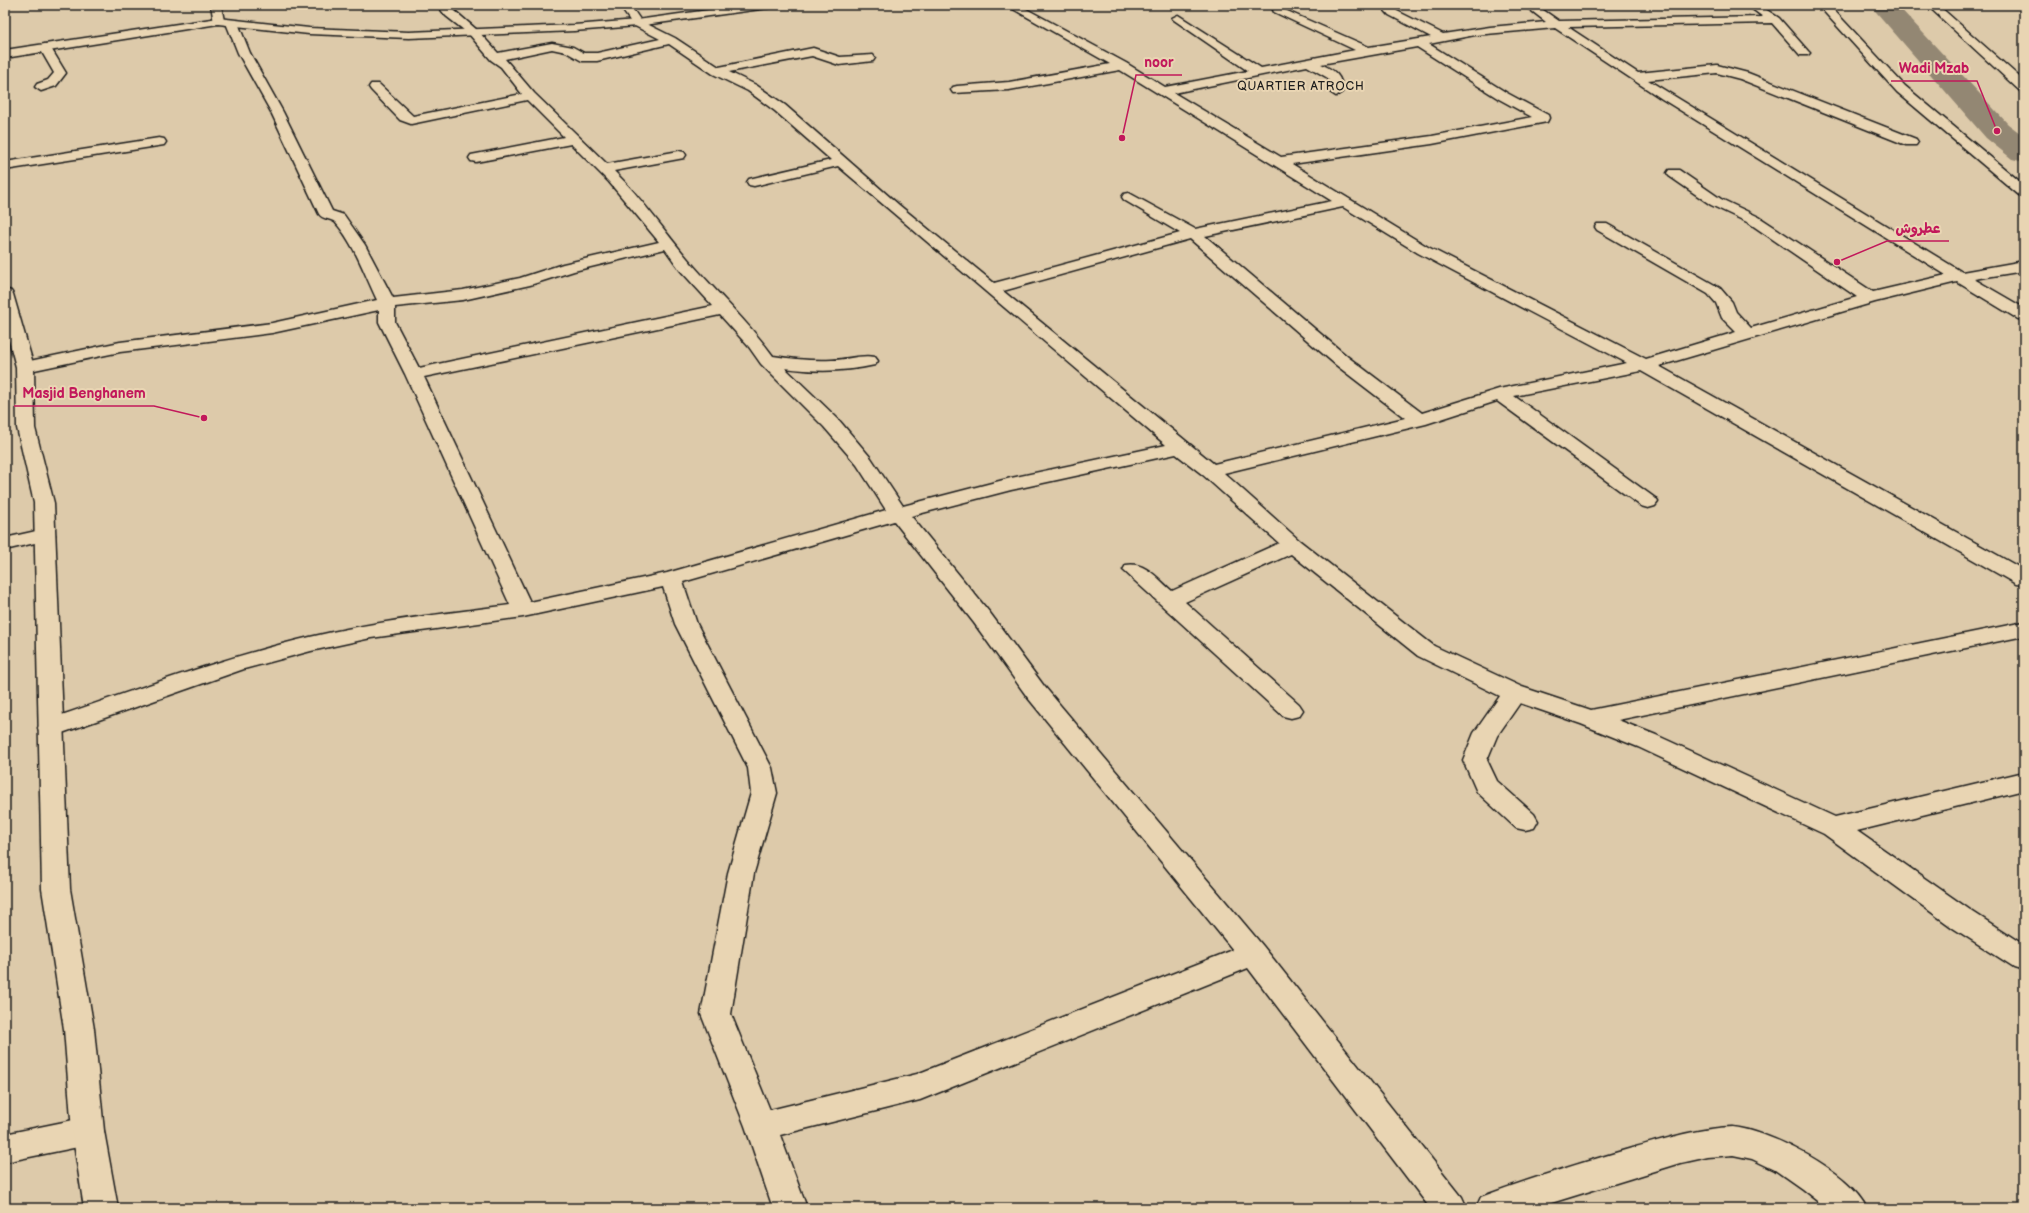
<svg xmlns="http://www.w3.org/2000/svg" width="2029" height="1213" viewBox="0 0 2029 1213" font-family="'Balsamiq Sans','Playpen Sans Arabic',sans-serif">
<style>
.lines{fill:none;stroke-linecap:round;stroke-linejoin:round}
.river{fill:#938773;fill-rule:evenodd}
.minor-casing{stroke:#1c1c1c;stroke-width:3}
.major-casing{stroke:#1c1c1c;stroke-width:3}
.minor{fill:#e9d5b3;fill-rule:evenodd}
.major{fill:#e9d5b3;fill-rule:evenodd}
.labels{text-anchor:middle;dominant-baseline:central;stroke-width:4;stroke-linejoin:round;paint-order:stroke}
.far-neighbourhood-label{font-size:12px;letter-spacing:1px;fill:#1c1c1c;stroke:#e9d5b3}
.leader{fill:none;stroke:#c2185b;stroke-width:1.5}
.callout-dot{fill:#c2185b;stroke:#e9d5b3;stroke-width:1.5}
.callout-label{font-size:14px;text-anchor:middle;font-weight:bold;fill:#c2185b;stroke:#e9d5b3;stroke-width:4;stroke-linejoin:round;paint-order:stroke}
</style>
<rect width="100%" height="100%" fill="#ddcaaa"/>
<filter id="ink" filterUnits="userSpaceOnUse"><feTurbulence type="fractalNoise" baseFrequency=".025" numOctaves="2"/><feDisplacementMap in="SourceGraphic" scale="8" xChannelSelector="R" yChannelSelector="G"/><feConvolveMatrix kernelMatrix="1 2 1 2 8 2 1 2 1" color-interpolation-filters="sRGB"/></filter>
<g filter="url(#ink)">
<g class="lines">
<path class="river" d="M1870 5H1897L2008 124 2024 136V162L2012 159 1986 138Z"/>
<defs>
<path id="minor" d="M211 5H221L224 21 222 23H214Z
M437 5H448L477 30 498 53 552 43 573 47 584 53H597L660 39 633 25 619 5H630L641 21 675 38 719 67 813 48 840 57 873 55 875 58 873 61 839 65 812 56 729 72 756 85 785 105 899 205 994 283 1180 233 1124 200 1122 197 1124 194 1129 193 1195 229 1332 201 1120 70 1009 90 953 93 951 90 953 87 957 86 1009 82 1110 64 1006 5H1019L1126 63 1165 87 1248 71 1174 20 1172 18 1178 15 1261 68 1355 50 1274 12 1273 10 1278 7 1369 47 1431 37 1389 15 1380 5H1391L1397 11 1443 34 1490 27 1546 22 1524 5H1536L1559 21 1763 17 1747 5H1759L1779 18 1808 51 1810 53 1808 55H1800L1772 23 1568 27 1638 73 1717 65 1748 73 1916 139 1918 142 1916 145H1906L1740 79 1717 73 1648 80 1962 272 2024 261V271L1974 279 2024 308V320L2018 319 1957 282 1875 302 1659 366 2024 570V585L2016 584 1641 371 1514 396 1655 498 1658 502 1655 506 1648 508 1641 506 1497 401 1426 424 1224 473 1300 541 1434 646 1522 687 1591 710 2024 622V636L1618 720 1656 735 1835 817 2024 772V790L1857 831 1973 912 2024 945V970L2014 967 1953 928 1824 834 1638 747 1581 724 1520 703 1497 736 1487 760 1497 781 1534 814 1538 821 1534 828 1525 830 1516 828 1477 792 1463 760 1474 733 1500 696 1418 656 1291 554 1185 602 1299 704 1303 710 1299 716 1291 718 1283 716 1123 570 1126 565C1145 561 1159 580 1172 591L1279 543 1203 475 1176 454 1011 490 911 516 990 613 1044 686 1263 946 1462 1197 1467 1208H1430L1248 968 920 1100 780 1135 807 1208H773L745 1126 701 1014 728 873 751 793 748 768 675 624 663 587 523 617 371 638 311 651 244 669 59 734 50 736 41 734 38 728 41 722C130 692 218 659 310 637 375 621 443 614 510 605L405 374 379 322V310L272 333 120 352 25 372 19 371 16 367 19 363 25 362 120 342 272 323 377 300C365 275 354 243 335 222 330 218 323 220 319 214L271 112 238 53 226 23 232 20 238 23 250 53 283 112 332 211 344 215 365 245 393 298 463 290 520 278 563 264 659 242 609 182 571 144 476 162 471 161 469 158 471 155 564 137 527 100 411 124 400 120 371 90 369 87 371 84H379L413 116 522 94 501 67 491 60 469 34 446 16ZM1555 28 1662 99 1946 275 1873 292 1759 217 1721 199 1679 170H1669L1667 173 1669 176 1711 205 1749 223 1857 297 1751 328 1736 312 1732 302 1720 288 1607 224H1597L1595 227 1597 230 1708 294 1716 303 1722 318 1736 332 1646 359 1428 247 1292 164 1432 144 1547 122 1549 118 1548 115 1507 93 1429 44 1475 35ZM669 44 713 74 748 91 775 111 831 160 749 179 747 182 749 185 754 186 838 166 1166 445 1011 478 903 506 871 458 838 419 785 368C815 372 845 372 875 365L878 361 875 357C862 354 846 360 832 360 812 361 792 359 773 356 749 323 719 295 692 264 666 234 643 199 614 171L684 158 686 155 684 152 679 151 607 164 534 93 505 59 552 49 566 52 582 61H597ZM1417 47 1499 99 1532 117 1432 136 1281 157 1174 93 1307 66 1328 78 1330 92 1336 96 1342 92C1343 76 1334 70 1321 64ZM1343 207 1418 253 1627 363 1499 389 1422 413 1348 357 1205 236ZM1190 239 1336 365 1405 418 1214 464 1003 291ZM665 249 680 270 713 306 419 368 395 322V307L463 300 530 285 574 271ZM720 315 749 347 761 364 824 427 857 465 886 510 667 573 530 602 424 377ZM894 521 974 623 1028 698 1233 950 917 1074 770 1110 731 1014 754 873 777 793 772 768 697 624 683 582Z
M1818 5H1829L1905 86 2024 185V196L2019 195 1897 92Z
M1927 5H1938L2024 81V92L2020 91Z
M45 44 49 45 66 73 56 86 41 91 35 87 37 84 48 80 54 73 39 47Z
M159 138 164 139 166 142 164 145 5 170V162Z
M45 529 52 531 55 535 52 539 5 550V538Z
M88 1117 99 1121 104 1131 99 1141 88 1145 5 1162V1134Z
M1733 1127C1771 1131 1851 1172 1867 1208H1826L1802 1189 1775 1170 1752 1159 1733 1155 1708 1157 1681 1163 1535 1208H1476L1481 1197C1531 1178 1581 1163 1632 1148 1665 1139 1698 1128 1733 1127Z"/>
<path id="major" d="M744 5H773L768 8 637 26 574 31 409 38 309 34 218 24 5 58V50L218 18 309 28 409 32 574 25 637 20Z
M5 289 11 291 13 294 34 367 35 428 54 503 70 889 94 1029 104 1131 118 1208H84L72 1131 64 1029 42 889 34 503 17 428 16 367 5 325Z"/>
</defs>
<use href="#minor" class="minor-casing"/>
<use href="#major" class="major-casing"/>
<use href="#minor" class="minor"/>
<use href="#major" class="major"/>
</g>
</g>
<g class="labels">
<g class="far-neighbourhood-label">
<text x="1301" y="86">QUARTIER ATROCH</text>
</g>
</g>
<path class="leader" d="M1122 138L1136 75H1182M1997 131L1977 81H1891M1837 262L1887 241H1949M204 418L154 406H14"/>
<g class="callout-dot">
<circle cx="1122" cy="138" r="4"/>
<circle cx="1997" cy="131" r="4"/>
<circle cx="1837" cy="262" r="4"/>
<circle cx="204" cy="418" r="4"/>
</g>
<g class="callout-label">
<text x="1159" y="67">noor</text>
<text x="1934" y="73">Wadi Mzab</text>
<text x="1918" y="233">عطروش</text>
<text x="84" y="398">Masjid Benghanem</text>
</g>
<rect width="2029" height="1213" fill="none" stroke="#e9d5b3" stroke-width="20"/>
<rect x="10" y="10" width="2009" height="1193" fill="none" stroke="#1c1c1c" stroke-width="1.5" filter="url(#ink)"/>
</svg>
